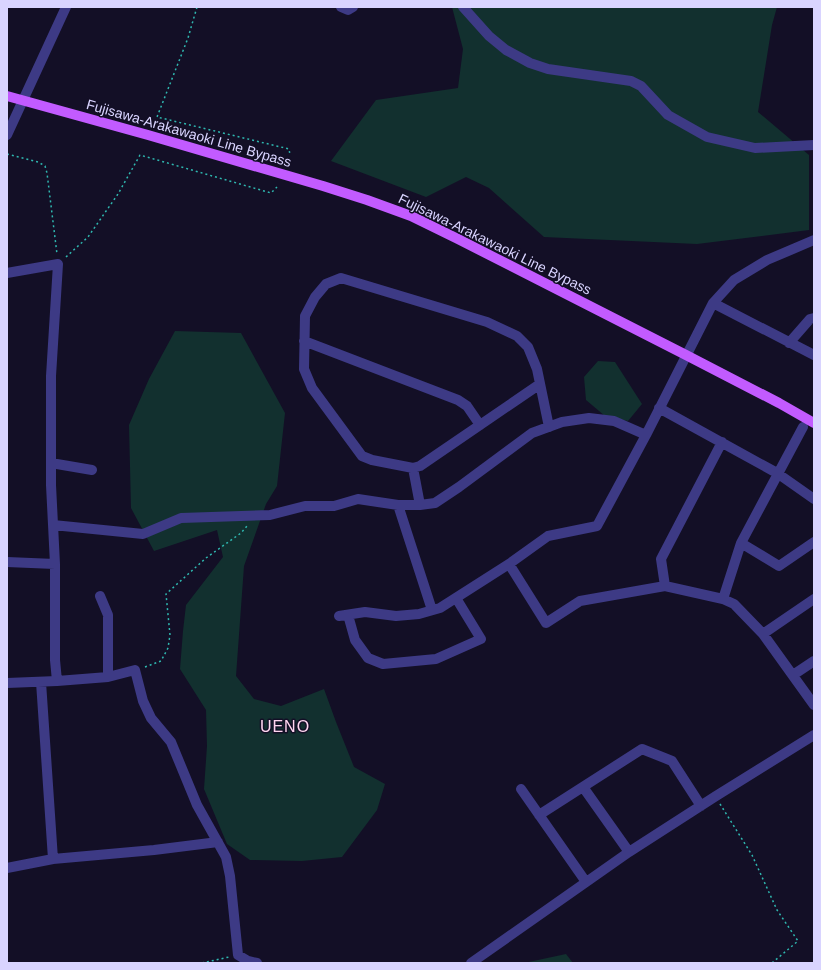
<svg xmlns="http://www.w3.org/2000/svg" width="821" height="970" viewBox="0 0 821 970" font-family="Arial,sans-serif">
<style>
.green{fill:#12302f}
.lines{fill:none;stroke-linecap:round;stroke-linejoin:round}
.path{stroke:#2fb8b0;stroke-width:1.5;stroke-dasharray:2 3;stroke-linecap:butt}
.minor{stroke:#3d3a85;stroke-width:10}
.major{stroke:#c25bff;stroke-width:10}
.labels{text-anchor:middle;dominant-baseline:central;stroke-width:3;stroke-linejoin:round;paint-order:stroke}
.street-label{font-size:14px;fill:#d9d4ff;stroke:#130f26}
.quarter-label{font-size:16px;letter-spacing:1px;fill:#ffd6f0;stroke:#130f26}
</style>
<rect width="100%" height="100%" fill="#130f26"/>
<path class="green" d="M452 7H777L772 25 758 112 809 155V230L697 244 544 237 489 188 466 177 426 197 331 161 376 100 458 88 463 49Z
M175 331 241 333 285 413 277 486 266 504 244 566 236 676 254 699 281 706 324 689 336 722 354 767 385 784 377 810 342 857 302 861 250 860 227 844 204 789 207 746 206 710 180 669 183 631 186 605 223 557 217 530 154 551 131 508 129 425 149 379Z
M598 361 615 362 642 404 628 421 605 416 586 400 584 377Z
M566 954 573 963H524Z"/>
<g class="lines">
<path class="path" d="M197 7 188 38 157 117 289 149 290 155
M7 154 38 162 45 166 47 173 57 254
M66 257 88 237 118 194 140 155 271 193 277 187
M145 667 161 661 168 648 170 635 166 594 206 558 241 533 247 526
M720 804 752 855 777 910 798 941 772 963
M202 963 229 957"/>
<path class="minor" d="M341 7 348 10 353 7
M463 7 489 36 506 50 530 63 548 69 631 81 641 86 668 115 707 137 755 148 814 145
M7 135 66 7
M7 273 58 264 51 376V485L55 564V660L57 681
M713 303 814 355
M304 341 458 400 467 406 480 425
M789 343 810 319 814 318
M540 384 420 466 413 468 372 460 362 456 312 388 304 369 305 316 315 297 326 284 341 278 487 322 517 336 528 347 537 369 549 427
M659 408 777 473 814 499
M51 463 92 470
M413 468 420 505
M398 505 432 610
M53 525 143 534 181 518 270 515 305 506H334L358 499 398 505H420L435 503 459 487 532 433 562 422 589 418 614 421 646 435
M741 543 779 566 814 542
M7 562 55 564
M509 564 546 623 580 601 665 586 723 599 734 604 763 634 814 705
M665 586 661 559 722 442
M100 596 108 615V677
M723 599 741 543 803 427
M348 615 355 640 368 658 383 664 436 659 481 639 456 598
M339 616 365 612 396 616 419 614 440 608 509 564 548 536 597 526 646 435 713 303 734 280 767 260 814 240
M763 634 814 599
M793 675 814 661
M41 682 53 859
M7 683 57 681 108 677 135 670 143 701 151 718 171 742 197 805 226 857 230 876 238 955 248 961 257 963
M583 787 629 852
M521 789 586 882
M539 815 642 749 672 761 701 806
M7 868 53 859 154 850 218 842
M471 963 629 852 716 796 814 735"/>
<path class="major" d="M7 96 148 135 323 186 367 200 411 216 458 239 686 355 779 403 814 423"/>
</g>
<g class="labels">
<g class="street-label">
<text transform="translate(189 133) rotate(16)">Fujisawa-Arakawaoki Line Bypass</text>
<text transform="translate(495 244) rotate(26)">Fujisawa-Arakawaoki Line Bypass</text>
</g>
<g class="quarter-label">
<text x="285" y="726">UENO</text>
</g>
</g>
<rect width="821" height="970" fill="none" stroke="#d9d4ff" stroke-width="16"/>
</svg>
